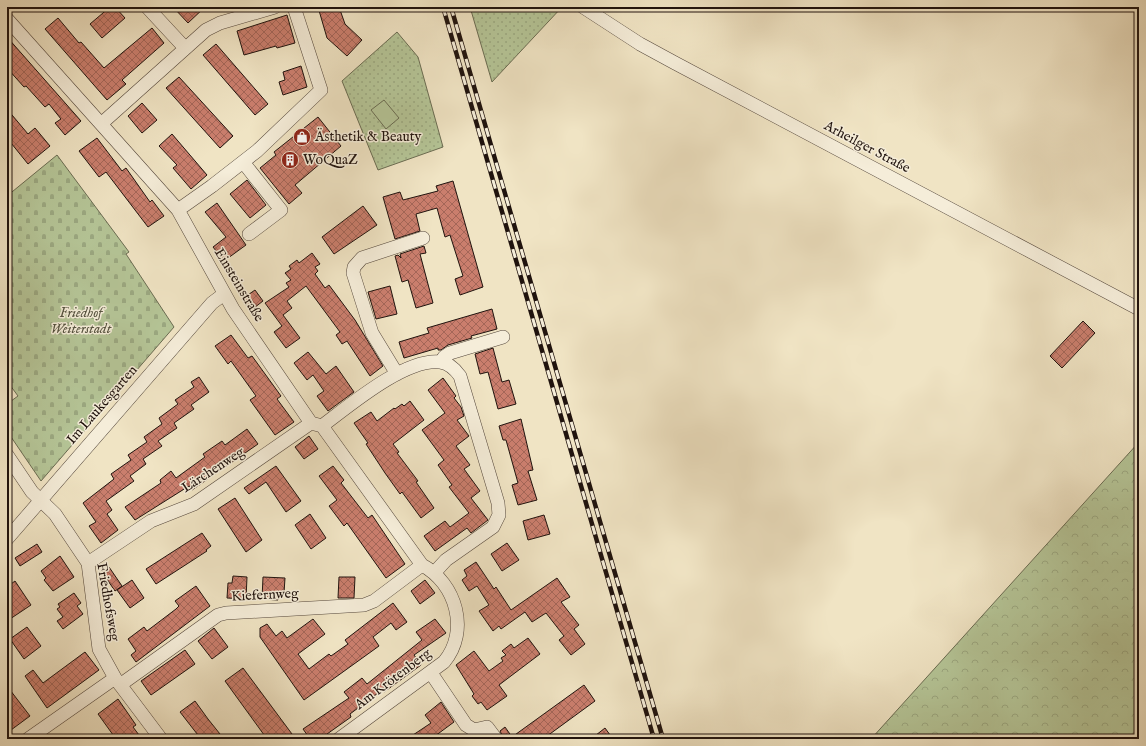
<svg xmlns="http://www.w3.org/2000/svg" width="1146" height="746" viewBox="0 0 1146 746" font-family="'IM FELL English',serif">
<style>
.grass{fill:url(#grass-dots);stroke:#6a6c52}
.forest{fill:url(#forest-crowns);stroke:#6a6c52}
.cemetery{fill:url(#cemetery-stones);stroke:#6a6c52}
.park{fill:#b5c597;stroke:#6a6c52}
.building{fill:url(#building-cross-hatch);stroke:#20130e}
.lines{fill:none;stroke-linecap:round;stroke-linejoin:round}
.minor-casing{stroke:#54473c;stroke-width:14}
.minor{stroke:#f5edd9;stroke-width:13}
.rail-casing{stroke:#20130e;stroke-width:4.5}
.rail{stroke:#f5edd9;stroke-width:3;stroke-dasharray:9;stroke-linecap:butt}
.labels{text-anchor:middle;dominant-baseline:central;stroke-width:3;stroke-linejoin:round;paint-order:stroke}
.poi-label{font-size:14px;fill:#20130e;stroke:#f5edd9;text-anchor:start}
.street-label{font-size:14px;fill:#20130e;stroke:#f5edd9}
.park-label{font-size:14px;font-style:italic;fill:#54513e;stroke:#f5edd9}
</style>
<defs>
<pattern id="grass-dots" width="8" height="8" patternUnits="userSpaceOnUse"><rect width="8" height="8" fill="#b5c597"/><path d="M2 2h.1M6 6h.1" fill="none" stroke="#9ba881" stroke-width="1.8" stroke-linecap="round"/></pattern>
<pattern id="forest-crowns" width="20" height="18" patternUnits="userSpaceOnUse"><rect width="20" height="18" fill="#b5c597"/><path d="M2 6a3 3 0 1 1 6 0M12 15a3 3 0 1 1 6 0" fill="none" stroke="#9ba881"/></pattern>
<pattern id="cemetery-stones" width="16" height="16" patternUnits="userSpaceOnUse"><rect width="16" height="16" fill="#b5c597"/><path d="M2 7V4a2 2 0 0 1 4 0v3zM10 15v-3a2 2 0 0 1 4 0v3z" fill="#9ba881"/></pattern>
<pattern id="building-cross-hatch" width="8" height="8" patternUnits="userSpaceOnUse"><rect width="8" height="8" fill="#ca7e6d"/><path d="M0 0l8 8M0 8l8-8" fill="none" stroke="#a46658"/></pattern>
</defs>
<rect width="100%" height="100%" fill="#f0e4c4"/>
<filter id="stains"><feTurbulence type="fractalNoise" baseFrequency=".005" numOctaves="4"/><feColorMatrix values="0 0 0 0 .2 0 0 0 0 .09 0 0 0 0 .02 0 0 0 .5 -.17"/></filter>
<radialGradient id="worn" r=".72"><stop offset=".6" stop-color="#630" stop-opacity="0"/><stop offset="1" stop-color="#630" stop-opacity=".3"/></radialGradient>
<path class="grass" d="M470 7H562L492 82Z
M397 32 418 57 443 147 378 170 342 81Z"/>
<path class="forest" d="M1139 442V739H871Z"/>
<path class="cemetery" d="M57 155 129 252 126 254 174 327 41 481 7 431V404L18 396 7 381V196Z"/>
<path class="park" d="M384 100 399 118 386 129 371 110Z"/>
<path class="building" d="M110 7H115L125 18 102 38 90 24Z
M173 7H205L188 23Z
M318 7H339L345 24 362 40 347 56 327 38Z
M287 15 295 43 277 48 276 46 244 55 237 31Z
M58 18 79 43 81 42 104 68 152 28 164 43 122 80 126 84 107 100 45 29Z
M7 37 81 121 65 135 55 123 61 119 49 104 45 107 26 86 24 87 7 68Z
M216 44 268 104 255 115 203 55Z
M301 66 307 87 283 95 279 82 285 80 283 72Z
M179 77 233 136 220 148 166 88Z
M142 103 157 120 142 133 128 116Z
M7 109 28 134 35 128 50 146 28 164 7 138Z
M318 117 341 146 295 185 302 193 289 204 260 168 276 155 274 152Z
M172 134 207 175 191 189 173 168 177 165 159 146Z
M97 138 122 171 126 168 150 202 152 200 164 216 148 227 106 172 99 177 79 151Z
M247 180 266 205 250 218 230 194Z
M453 181 483 287 460 295 455 279 463 276 450 235 445 237 437 208 416 214 420 231 395 239 383 197 400 192 403 200 438 191 436 186Z
M217 203 246 245 224 261 213 247 226 237 205 212Z
M363 206 377 225 334 254 322 237Z
M424 246 426 253 420 254 433 303 416 308 408 280 402 282 395 256 398 255 401 258 400 254Z
M312 253 320 264 315 267 318 271 315 274 325 288 329 285 355 320 383 366 370 376 347 341 342 344 336 335 340 332 306 286 287 301 292 308 283 315 300 338 286 348 274 332 282 326 265 303 289 287 286 283 291 280 285 273 291 269 289 266 297 260 299 263Z
M390 286 397 314 376 319 368 292Z
M255 290 263 301 250 311 242 299Z
M492 309 497 329 471 336 472 338 448 345 441 350H438V348L404 358 399 342 429 333 427 328Z
M1083 321 1095 333 1062 368 1050 356Z
M231 335 248 358 252 356 281 396 277 399 294 422 275 435 250 400 256 396 231 361 228 364 215 346Z
M493 348 502 382 509 380 516 404 498 409 488 372 480 374 475 354Z
M308 352 326 374 336 366 354 392 328 411 317 396 324 391 313 375 307 380 294 363Z
M199 377 209 392 191 405 194 409 174 423 177 428 158 441 162 446 143 459 146 464 130 476 134 481 106 501 112 510 107 514 118 530 101 543 89 526 96 522 83 503 114 479 111 474 131 460 128 455 147 442 144 437 162 424 159 418 178 404 175 400 194 387 191 382Z
M443 378 456 396 454 398 461 407 464 416 457 420 469 436 456 446 470 465 464 469 480 491 471 498 488 520 471 533 467 528 435 551 424 536 445 521 450 527 469 513 449 487 452 485 438 465 444 460 422 430 445 413 428 390Z
M410 401 424 420 393 444 399 452 397 453 418 481 416 482 434 508 421 518 402 492 400 494 385 473 366 444 368 443 354 423 371 412 377 421 394 408 395 409 402 404 404 406Z
M521 419 533 470 528 471 537 500 518 505 512 485 518 483 506 440H503L499 426Z
M247 429 258 444 192 490 189 486 135 520 125 507 161 483 160 480 171 471 176 478 205 457 203 454 222 441 225 445Z
M309 436 318 449 304 459 295 447Z
M276 466 301 501 286 512 266 482 249 494 244 488Z
M333 466 344 480 341 483 368 518 372 515 405 564 386 578 347 523 344 526 329 506 337 500 319 476Z
M235 498 262 540 246 552 218 509Z
M310 514 326 538 311 549 295 525Z
M544 515 550 534 528 540 523 521Z
M202 533 211 546 206 550 207 551 156 584 146 569Z
M507 543 519 560 502 571 491 554Z
M37 544 42 552 20 566 15 558Z
M60 556 74 577 53 591 44 580 46 578 41 571Z
M476 562 494 589 496 587 511 610 557 578 570 597 561 602 579 625 574 629 585 644 571 655 559 640 564 636 546 613 532 622 525 612 501 629 499 626 493 631 479 611 489 605 477 586 469 591 462 580 467 576 464 570Z
M109 567 122 586 115 591 102 572Z
M233 576 247 577 246 599 227 598 228 583H232Z
M263 577 285 578 284 593H279L278 600 262 599Z
M339 577H355L354 598H338Z
M132 580 144 598 130 608 117 590Z
M425 580 435 593 420 604 411 591Z
M15 581 31 605 7 621V587Z
M196 586 210 606 136 662 131 655 136 651 128 639 144 627 147 631 176 609 179 606 175 601Z
M74 593 81 603 77 606 83 614 63 629 57 621 63 617 57 609 60 607 58 604Z
M393 603 407 622 396 630 391 623 373 637 379 646 304 700 260 637V628L267 624 276 636 282 631 287 638 313 619 325 634 298 654 309 669 329 654 331 656 348 644 345 640Z
M435 619 446 633 414 655 421 665 384 692 382 690 350 714 351 717 320 739H310L303 729 349 698 344 692 362 678 367 684 422 640 416 632Z
M27 627 41 646 24 659 10 639Z
M214 628 228 647 212 659 198 641Z
M528 638 540 654 499 685 507 696 487 710 481 702 478 704 472 696 474 694 456 665 474 651 489 671 503 661 501 658 506 655 502 651 511 644 514 648Z
M185 650 195 664 151 695 141 681Z
M85 652 99 670 47 708 25 676 33 670 43 683Z
M243 668 292 734 285 739H267L225 681Z
M584 685 595 701 543 739H504L500 731 505 727 512 737Z
M7 686 30 716 11 730 7 725Z
M118 699 136 725 133 727 142 739H116L98 714Z
M195 701 208 719 224 739H201L180 712Z
M441 702 454 722 431 739H407L431 723 425 715Z
M605 728 613 739H591Z"/>
<g class="lines">
<defs>
<path id="minor" d="M147 7 185 48
M583 7 640 44 675 63 1139 309
M7 19 178 210 233 309 311 423 322 426 422 565C456 583 470 631 444 662L339 739
M101 124 206 30 220 23 275 7
M243 162 281 210 249 234
M178 210 212 186 257 151 321 90 294 7
M441 362 444 357 450 353 503 337
M397 374 372 333 353 273 354 267 362 258 423 238
M322 426C349 406 405 358 440 362 449 363 455 369 460 376L498 503 499 515 493 527 446 560 435 572
M7 455 32 492 55 514 88 563 99 649 115 678 161 739
M7 539 212 303 224 294
M88 563 151 521 194 504 311 423
M431 673 466 725 474 730 487 727 496 739
M120 685 218 615 226 613 364 605 374 601 422 565
M28 739 115 678"/>
</defs>
<use href="#minor" class="minor-casing"/>
<use href="#minor" class="minor"/>
<defs>
<path id="rail" d="M443 7 654 739
M451 7 663 739"/>
</defs>
<use href="#rail" class="rail-casing"/>
<use href="#rail" class="rail"/>
</g>
<defs>
<symbol id="shop-disc" viewBox="-11 -11 22 22"><circle r="9.5" fill="#8f2418" stroke="#f5edd9"/><path d="M-5-2.5h2.3a2.7 3.5 0 0 1 5.4 0H5L5.5 6h-11ZM-1.5-2.5h3a1.5 2.3 0 0 0-3 0Z" fill="#fff"/></symbol>
<symbol id="building-disc" viewBox="-11 -11 22 22"><circle r="9.5" fill="#8f2418" stroke="#f5edd9"/><path d="M-4-6H4V6H1V3H-1V6H-4ZM-2.5-4.3h1.7v1.8h-1.7ZM.8-4.3h1.7v1.8H.8ZM-2.5-1h1.7V.8h-1.7ZM.8-1h1.7V.8H.8Z" fill="#fff"/></symbol>
</defs>
<g fill-rule="evenodd">
<use href="#shop-disc" x="292" y="127" width="20" height="20"/>
<use href="#building-disc" x="280" y="150" width="20" height="20"/>
</g>
<g class="labels">
<g class="poi-label">
<text x="315" y="137">Ästhetik &amp; Beauty</text>
<text x="303" y="160">WoQuaZ</text>
</g>
<g class="street-label">
<text transform="translate(867 147) rotate(28)">Arheilger Straße</text>
<text transform="translate(239 285) rotate(59)">Einsteinstraße</text>
<text transform="translate(102 405) rotate(-49)">Im Laukesgarten</text>
<text transform="translate(213 470) rotate(-33)">Lärchenweg</text>
<text transform="translate(265 595) rotate(-3)">Kiefernweg</text>
<text transform="translate(108 602) rotate(80)">Friedhofsweg</text>
<text transform="translate(393 679) rotate(-37)">Am Krötenberg</text>
</g>
<g class="park-label">
<text x="81" y="313">Friedhof<tspan x="81" dy="16">Weiterstadt</tspan></text>
</g>
</g>
<rect width="1146" height="746" fill="none" stroke="#f0e4c4" stroke-width="24"/>
<rect x="8" y="8" width="1130" height="730" fill="none" stroke="#20130e" stroke-width="2"/>
<rect x="12" y="12" width="1122" height="722" fill="none" stroke="#20130e"/>
<rect width="100%" height="100%" filter="url(#stains)"/>
<rect width="100%" height="100%" fill="url(#worn)"/>
</svg>
